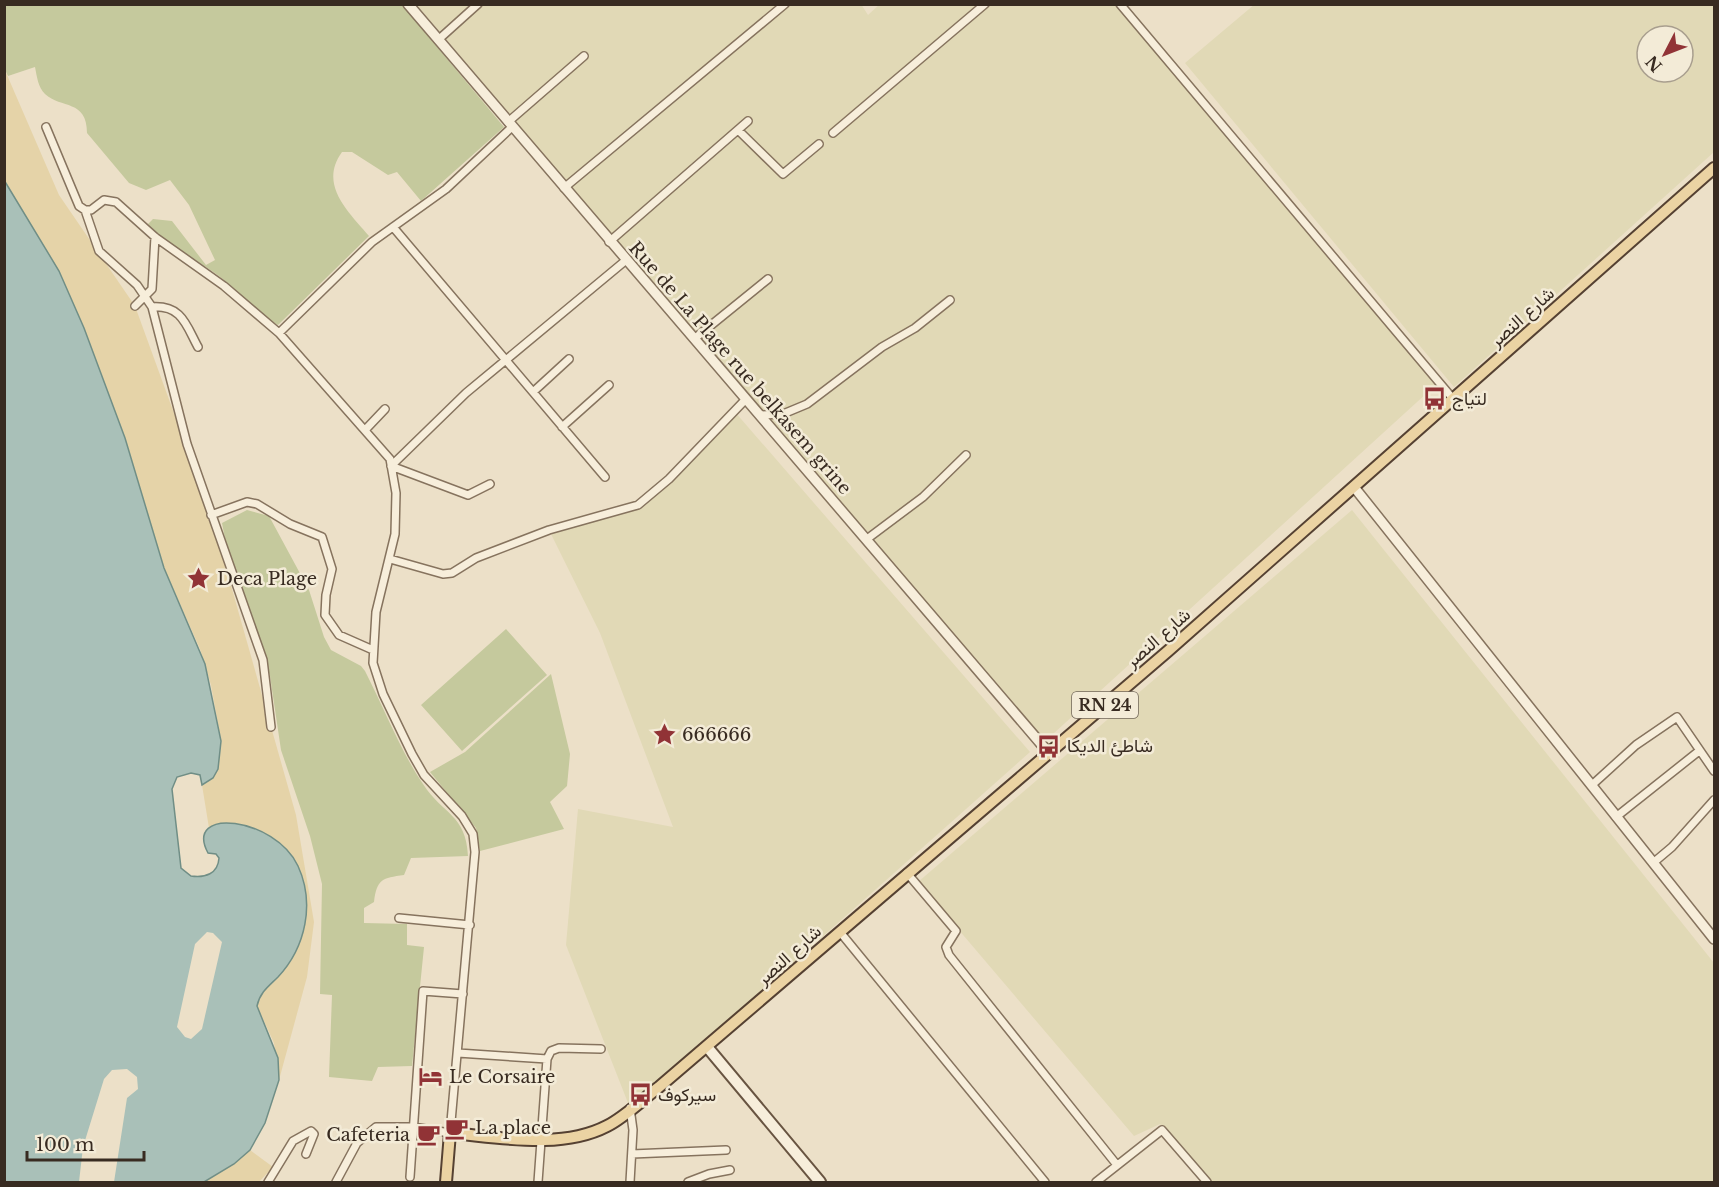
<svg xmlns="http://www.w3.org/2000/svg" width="1719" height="1187" viewBox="0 0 1719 1187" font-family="'Libre Baskerville',Vazirmatn,serif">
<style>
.farmland{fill:#e1d9b6;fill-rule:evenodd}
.green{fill:#c5c99d}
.sand{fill:#e5d3a8}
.water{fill:#a9c0b8;stroke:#708e86;stroke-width:1.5}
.pier{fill:#ece0c8}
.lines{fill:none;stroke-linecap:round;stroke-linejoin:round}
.minor-casing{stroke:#86735e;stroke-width:10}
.tertiary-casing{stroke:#86735e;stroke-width:12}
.secondary-casing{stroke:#685441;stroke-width:14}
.primary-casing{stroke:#554132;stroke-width:14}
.minor{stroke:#f7eedb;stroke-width:7}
.tertiary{stroke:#f7eedb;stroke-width:9}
.secondary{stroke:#f7eedb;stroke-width:10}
.primary{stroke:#ebd3a3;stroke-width:10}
.labels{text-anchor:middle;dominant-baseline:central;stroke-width:5;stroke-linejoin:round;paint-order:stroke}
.shield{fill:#f3ebd7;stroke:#706558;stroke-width:1.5}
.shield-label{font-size:16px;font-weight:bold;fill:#382b21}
.street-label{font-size:18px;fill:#382b21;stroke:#f3ebd7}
.poi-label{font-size:18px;fill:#382b21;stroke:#f3ebd7;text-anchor:start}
</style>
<rect width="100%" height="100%" fill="#ece0c8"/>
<path class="farmland" d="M861 4 868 15 880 4 1119 5 1439 382 1042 744 417 5Z
M1255 4 1714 5V152L1454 387 1185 63ZM1647 36H1683V72H1647Z
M735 412 1030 752 630 1108 566 945 578 809 673 827 600 633 549 530 638 505Z
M1352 510 1714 963V1182H1203L1160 1124 1134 1136 918 882Z"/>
<path class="green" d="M4 5H402L504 127 421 201 397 172 388 175 352 152H342C318 185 349 212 369 236L278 325C257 314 242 295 224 280 199 260 169 247 148 224L153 219 172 221 206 265 215 260 189 205 170 180 146 190 129 183 87 133C87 99 61 109 45 94 38 87 37 77 35 67L8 76 4 68Z
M247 510 269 516 309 590 324 637 331 650 361 666 365 671C383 706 401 752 423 784 443 815 466 814 468 856L411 858 404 875C382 878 377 879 374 902L364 908V923L407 924V945L424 947 412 1066 378 1067 372 1081 329 1077 332 995 320 994 322 884 310 836 281 750 270 676 227 549 222 523Z
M506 629 547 675 462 751 421 705Z
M551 674 570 754 567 786 550 802 564 829 480 851 476 828 430 772 465 752Z"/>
<path class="sand" d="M4 68 59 195 135 306 211 515 296 815 314 922 307 977 279 1080 274 1043 257 1006 263 991 288 965 304 929 220 823 209 828 202 785 208 782 221 741 211 685 200 649 164 568 125 438 84 328 59 271 4 180Z
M250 1150 273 1167 259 1182H204L234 1164Z"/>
<path class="water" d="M4 180 59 271 84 328 125 438 164 568 205 664 221 741 218 769 213 778 202 785 200 775 191 773 177 777 172 789 181 868 191 876C205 878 218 874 219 858L216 854 208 853C183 806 275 817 298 866 315 903 306 947 278 977 269 986 260 992 257 1006L278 1058 279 1080 265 1123 250 1150 234 1164 204 1182H5Z"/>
<path class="pier" d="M207 932 213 933 222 942 202 1029 191 1039 185 1037 177 1027 195 944Z
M127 1069 137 1077 138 1089 127 1098 114 1182H79L83 1147 104 1079 112 1070Z"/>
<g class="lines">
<defs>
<path id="minor" d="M1120 4 1454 400
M438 40 478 4
M508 122 584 56
M46 127 79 206 85 210H91L104 200 116 202 155 237 224 286 279 333
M738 130 783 174 819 144
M833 133 985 4
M564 188 785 4
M85 210 99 251 137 285 152 307 187 444 263 660 271 727
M393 227 605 477
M609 242 748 121
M135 306 152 289 155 237
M152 307C182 305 186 325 198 347
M694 339 768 279
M533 392 569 359
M760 415 783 414 807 404 882 347 915 328 950 300
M562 427 609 385
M366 429 385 409
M490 484 468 495 391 466 466 393 625 261
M211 515 247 502 257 504 290 524 322 537 332 569 326 595 325 615 339 635 373 650
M867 539 923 497 966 455
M390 559 443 574 452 573 476 558 549 530 638 505 669 479 746 399
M1592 785 1636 745 1677 717 1714 771
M1616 817 1699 751
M1653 863 1672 847 1714 800
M907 873 956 931 946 947 949 955 1117 1165
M399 918 470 925
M840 932 1045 1182
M458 1053 547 1059 538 1182
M547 1059 551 1051 559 1048 601 1049
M632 1154 726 1150
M410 1177 423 991 463 994
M268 1182 293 1141 311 1131 314 1134 306 1154
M336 1182 357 1143 376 1127H413L450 1133 475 852 473 834 462 816 424 775 412 754 383 694 373 663 376 612 395 534 396 493 390 459 279 333 372 242 446 189 512 127
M630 1182 633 1130 630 1108
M688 1182 709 1174 730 1170
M1096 1182 1162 1130 1207 1182"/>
<path id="tertiary" d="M408 4 1048 752
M1354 487 1714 939"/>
<path id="secondary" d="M708 1048 820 1182"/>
<path id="primary" d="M446 1182 450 1133C499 1137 561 1150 607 1126 625 1117 643 1099 659 1087L1168 651 1714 168"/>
</defs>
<use href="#minor" class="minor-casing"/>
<use href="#tertiary" class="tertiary-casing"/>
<use href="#secondary" class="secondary-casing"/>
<use href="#primary" class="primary-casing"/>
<use href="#minor" class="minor"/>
<use href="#tertiary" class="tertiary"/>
<use href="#secondary" class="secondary"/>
<use href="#primary" class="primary"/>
</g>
<defs>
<symbol id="bus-bare" viewBox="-9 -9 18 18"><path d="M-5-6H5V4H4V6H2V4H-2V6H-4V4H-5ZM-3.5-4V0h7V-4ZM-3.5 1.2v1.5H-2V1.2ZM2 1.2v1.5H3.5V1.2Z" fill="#913336" stroke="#f3ebd7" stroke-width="2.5" paint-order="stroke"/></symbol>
<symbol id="sight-bare" viewBox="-9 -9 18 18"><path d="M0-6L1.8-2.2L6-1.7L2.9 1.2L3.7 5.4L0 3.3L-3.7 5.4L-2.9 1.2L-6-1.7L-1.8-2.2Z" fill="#913336" stroke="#f3ebd7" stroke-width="2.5" paint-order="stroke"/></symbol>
<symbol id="hotel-bare" viewBox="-9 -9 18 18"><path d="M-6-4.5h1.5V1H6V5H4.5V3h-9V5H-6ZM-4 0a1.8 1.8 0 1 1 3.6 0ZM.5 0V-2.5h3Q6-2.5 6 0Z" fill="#913336" stroke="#f3ebd7" stroke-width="2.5" paint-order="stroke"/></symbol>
<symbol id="cafe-bare" viewBox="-9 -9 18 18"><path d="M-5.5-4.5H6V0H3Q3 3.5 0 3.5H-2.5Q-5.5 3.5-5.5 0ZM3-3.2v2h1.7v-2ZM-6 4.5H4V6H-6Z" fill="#913336" stroke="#f3ebd7" stroke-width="2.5" paint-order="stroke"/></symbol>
</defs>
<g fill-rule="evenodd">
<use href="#bus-bare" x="1418" y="382" width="33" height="33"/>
<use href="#sight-bare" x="182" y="562" width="33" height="33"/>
<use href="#sight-bare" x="648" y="718" width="33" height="33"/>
<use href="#bus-bare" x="1032" y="730" width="33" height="33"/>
<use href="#hotel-bare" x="414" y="1060" width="33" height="33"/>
<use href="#bus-bare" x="624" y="1078" width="33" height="33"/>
<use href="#cafe-bare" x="440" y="1112" width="33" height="33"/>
<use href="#cafe-bare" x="412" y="1118" width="33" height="33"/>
</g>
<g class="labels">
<rect class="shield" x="1072" y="692" width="66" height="26" rx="4.5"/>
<g class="shield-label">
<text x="1105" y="705">RN 24</text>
</g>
<g class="street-label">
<text transform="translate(1522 317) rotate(-42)">شارع النصر</text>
<text transform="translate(740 368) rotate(49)">Rue de La Plage rue belkasem grine</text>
<text transform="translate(1158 638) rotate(-41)">شارع النصر</text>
<text transform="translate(789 955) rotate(-42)">شارع النصر</text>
</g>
<g class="poi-label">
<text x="1452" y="399">لتياج</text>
<text x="217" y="579">Deca Plage</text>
<text x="682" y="735">666666</text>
<text x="1067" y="746">شاطئ الديكا</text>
<text x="449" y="1077">Le Corsaire</text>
<text x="658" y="1095">سيركوف</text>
<text x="475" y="1128">La place</text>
<text x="410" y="1135" text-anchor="end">Cafeteria</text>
</g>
</g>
<rect width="1719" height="1187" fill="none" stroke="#382b21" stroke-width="12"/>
<g transform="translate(1665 54) rotate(228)"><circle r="28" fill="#f3ebd7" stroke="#a89e8e" stroke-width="1.5"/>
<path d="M0-4.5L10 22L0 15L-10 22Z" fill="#913336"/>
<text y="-9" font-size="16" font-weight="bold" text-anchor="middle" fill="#382b21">N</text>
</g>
<path d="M27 1151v9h117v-9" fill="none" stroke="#382b21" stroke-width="3"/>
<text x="36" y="1151" font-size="18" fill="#382b21" stroke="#f3ebd7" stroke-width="4.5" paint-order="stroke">100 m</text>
</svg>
